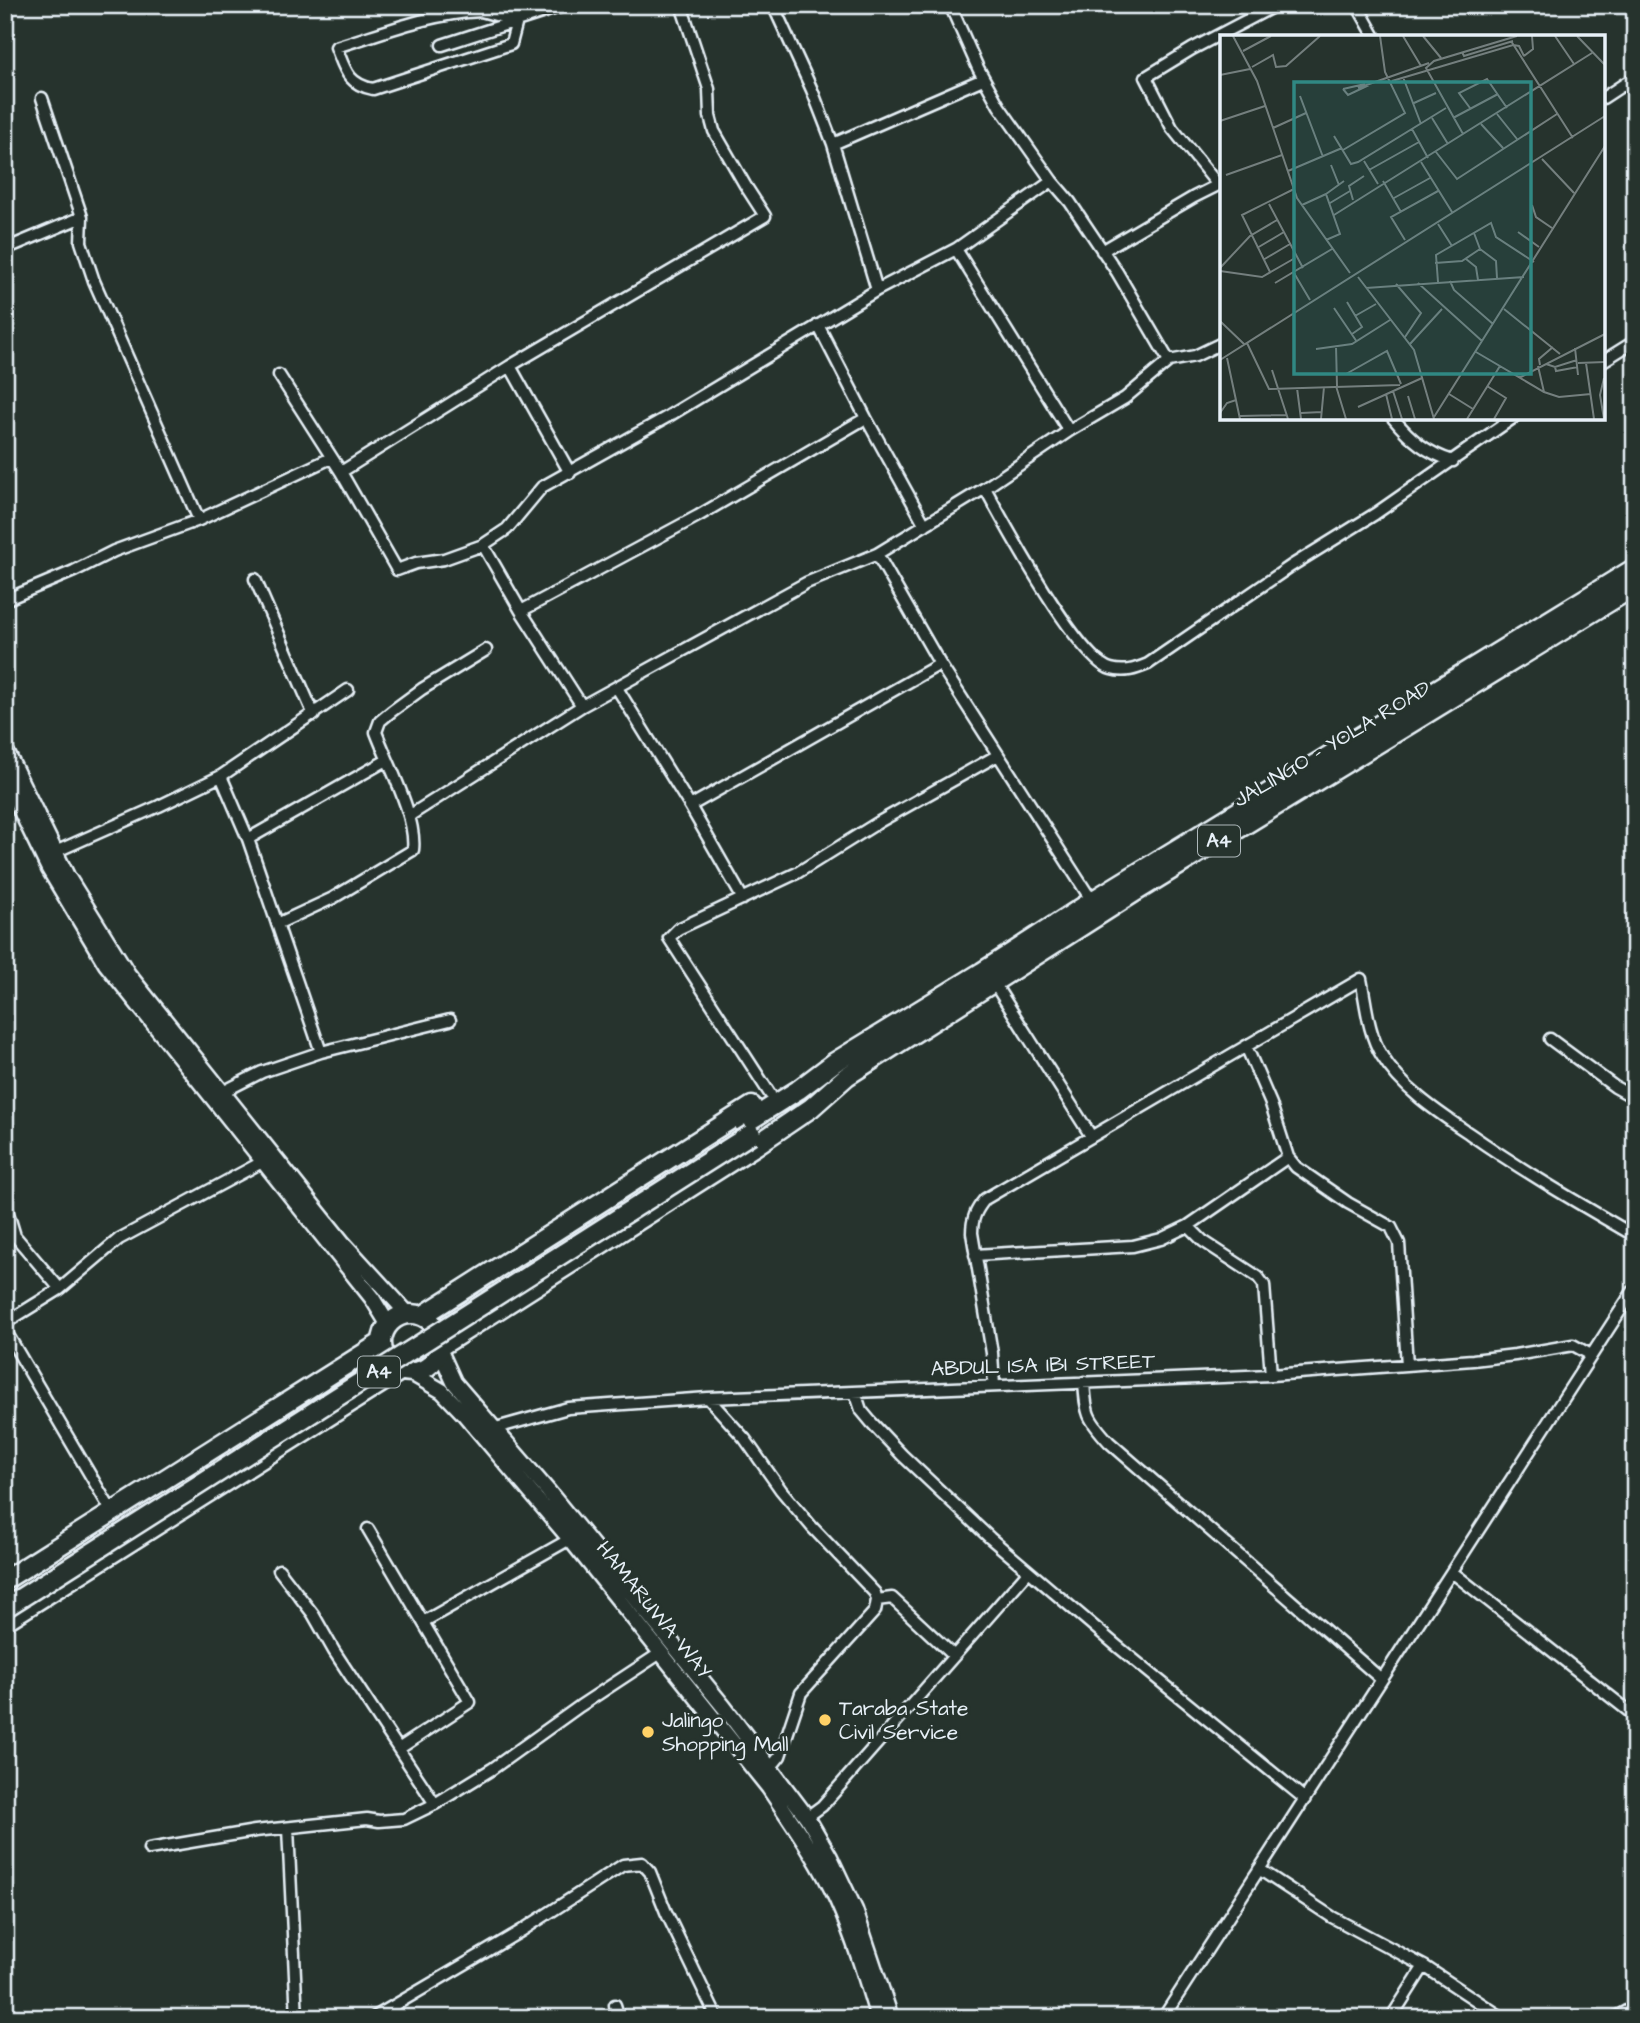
<svg xmlns="http://www.w3.org/2000/svg" width="1640" height="2023" viewBox="0 0 1640 2023" font-family="'Architects Daughter',sans-serif">
<style>
.lines{fill:none;stroke-linecap:round;stroke-linejoin:round}
.street-casing{stroke:#e8f1f8;stroke-width:15}
.secondary-casing{stroke:#e8f1f8;stroke-width:19}
.primary-casing{stroke:#e8f1f8;stroke-width:19}
.highway-casing{stroke:#e8f1f8;stroke-width:23}
.street{stroke:#26332d;stroke-width:10}
.secondary{stroke:#26332d;stroke-width:14}
.primary{stroke:#26332d;stroke-width:14}
.highway{stroke:#26332d;stroke-width:18}
.highway-bridge-casing{stroke:#e8f1f8;stroke-width:23;stroke-linecap:butt}
.highway-bridge{stroke:#26332d;stroke-width:18}
.poi-dot{fill:#ffd166;stroke:#26332d;stroke-width:2.5}
.labels{text-anchor:middle;dominant-baseline:central;stroke-width:6;stroke-linejoin:round;paint-order:stroke}
.shield{fill:#26332d;stroke:#aeb8bb;stroke-width:2}
.shield-label{font-size:19px;font-weight:bold;fill:#e8f1f8}
.street-label{font-size:21px;fill:#e8f1f8;stroke:#26332d}
.poi-label{font-size:21px;fill:#e8f1f8;stroke:#26332d;text-anchor:start}
.inset-road{fill:none;stroke:#747f7e;stroke-width:2}
.view{fill:#308883;fill-opacity:0.15;stroke:#308883;stroke-width:3.5}
.inset-edge{fill:none;stroke:#e8f1f8;stroke-width:3.5}
</style>
<rect width="100%" height="100%" fill="#26332d"/>
<filter id="ink" filterUnits="userSpaceOnUse"><feTurbulence type="fractalNoise" baseFrequency=".0143" numOctaves="2"/><feDisplacementMap in="SourceGraphic" scale="14" xChannelSelector="R" yChannelSelector="G"/><feConvolveMatrix kernelMatrix="1 2 1 2 8 2 1 2 1" color-interpolation-filters="sRGB"/></filter>
<g filter="url(#ink)">
<g class="lines">
<defs>
<path id="street" d="M773 5 812 90 833 144 877 290
M950 5 978 68 999 106 1052 181 1070 202 1117 272 1169 361
M1357 5 1375 37
M481 11 517 21 511 44 373 89C347 84 345 69 336 47 386 32 427 14 481 11Z
M442 45 566 5
M42 98 82 217 81 242 94 281 199 520
M1603 98 1635 77
M833 144 983 79
M1218 185 1172 128 1146 77 1192 49 1276 5
M5 249 82 217
M956 249 1069 431
M1102 251 1194 197 1222 183
M818 325 866 418 925 525
M1603 361 1635 341
M510 366 570 473
M279 375 341 472 397 570 416 563 444 559 483 545 507 529 542 487 667 417 877 290 956 249 1052 181
M1393 418C1411 440 1427 453 1453 461
M341 472 510 366 765 216 745 185 714 131 710 116 709 89 681 5
M985 488C1004 523 1078 660 1111 669 1125 673 1136 669 1148 664L1291 566 1375 514 1513 418
M483 545 521 611 582 706
M877 554 940 664 1092 901
M255 579 314 715
M5 600 74 571 114 551 199 520 331 458
M521 611 698 516 866 418
M617 688 690 806 743 899
M690 806 940 664
M409 816 582 706 806 583 877 554 985 488 1069 431 1125 398 1169 361 1195 356 1222 343
M248 839 387 760
M55 852 159 806 221 776
M277 924 333 898 413 850C417 817 388 764 376 732L380 721 392 711 422 689 486 650
M994 983 1091 1136
M1550 1039 1615 1087 1635 1098
M1246 1046 1271 1104 1288 1157 1296 1167 1348 1203 1391 1227 1399 1243 1407 1365
M321 1052 450 1020
M770 1094 669 938 678 929 797 873 879 822 998 755
M217 1095 262 1072 321 1052 248 839 221 776 348 690
M5 1203 15 1236 60 1289
M1188 1226 1203 1241 1258 1277 1264 1285 1271 1375
M975 1255 1133 1246 1161 1239 1188 1226 1288 1157
M5 1323 60 1289 119 1239 264 1161
M5 1330 112 1512
M1084 1382C1086 1414 1087 1418 1109 1442L1381 1679
M994 1386 992 1353 972 1233C972 1218 976 1210 985 1199L1361 979C1366 1003 1368 1034 1382 1056 1402 1089 1439 1113 1470 1134 1523 1171 1578 1203 1635 1236
M855 1392 861 1410 871 1422 902 1455 990 1538 1117 1646 1305 1799
M708 1398 745 1439 781 1490 812 1527 875 1593 877 1600 875 1611 801 1693 780 1756 771 1767
M496 1428 568 1408 708 1398 1271 1375 1473 1360 1515 1355 1573 1345 1591 1355
M368 1529 470 1702 400 1748
M279 1570 313 1614 334 1651 435 1804
M1452 1572 1635 1716
M877 1600 892 1598 953 1655
M423 1622 570 1539
M807 1817 822 1806 1028 1572
M288 1828 297 2018
M149 1849 255 1831 367 1819 379 1821 404 1819 435 1804 492 1769 580 1706 662 1652
M1259 1869 1332 1917 1424 1966 1503 2018
M615 2005 619 2018
M373 2018 521 1931 623 1865 642 1863 650 1872 666 1912 717 2018
M1163 2018 1635 1288
M1391 2018 1424 1966
M1614 2018 1635 2006"/>
<path id="secondary" d="M440 1351 454 1382 548 1491 724 1707 807 1817 830 1857 855 1910 891 2018
M411 1373 442 1391 465 1415 570 1539 769 1788C793 1824 819 1860 837 1900 854 1938 866 1978 878 2018"/>
<path id="primary" d="M5 749 67 876 128 974 343 1243 408 1314
M5 778 49 869 106 964 372 1298 388 1324"/>
<path id="highway" d="M744 1124 798 1090 835 1062 982 972 1092 901 1635 568
M382 1343a29 29 0 1 1 58 0a29 29 0 1 1-58 0Z
M422 1316 752 1106
M441 1346 755 1146 811 1108 847 1076 1135 892 1635 586
M5 1580 382 1342
M5 1621 400 1371"/>
</defs>
<use href="#street" class="street-casing"/>
<use href="#secondary" class="secondary-casing"/>
<use href="#primary" class="primary-casing"/>
<use href="#highway" class="highway-casing"/>
<use href="#street" class="street"/>
<use href="#secondary" class="secondary"/>
<use href="#primary" class="primary"/>
<use href="#highway" class="highway"/>
<defs>
<path id="highway-bridge" d="M5 1608 751 1134"/>
</defs>
<use href="#highway-bridge" class="highway-bridge-casing"/>
<use href="#highway-bridge" class="highway-bridge"/>
</g>
</g>
<g class="poi-dot">
<circle cx="825" cy="1720" r="7"/>
<circle cx="648" cy="1732" r="7"/>
</g>
<g class="labels">
<g class="shield">
<rect x="1198" y="825.5" width="42" height="31" rx="5"/>
<rect x="358" y="1356.5" width="42" height="31" rx="5"/>
</g>
<g class="shield-label">
<text x="1219" y="841">A4</text>
<text x="379" y="1372">A4</text>
</g>
<g class="street-label">
<text transform="translate(1332 744) rotate(-31)">JALINGO - YOLA ROAD</text>
<text transform="translate(1043 1365) rotate(-2)">ABDUL ISA IBI STREET</text>
<text transform="translate(654 1610) rotate(51)">HAMARUWA WAY</text>
</g>
<g class="poi-label">
<text x="839" y="1708">Taraba State<tspan x="839" dy="24">Civil Service</tspan></text>
<text x="662" y="1720">Jalingo<tspan x="662" dy="24">Shopping Mall</tspan></text>
</g>
</g>
<g transform="translate(1220 35)">
<rect width="385" height="385" fill="#26332d"/>
<path class="inset-road" d="M13 1 37 46 77 163 130 238M183 1 201 31M203 1 221 23M335 1 354 29M357 1 385 30M291 6 353 103M23 16 51 1M242 17 244 21 293 6M304 21 313 14 312 1M32 32 53 20 56 32 66 31 100 1M0 40 30 34M183 42 201 89M172 46 293 10 299 11 304 21M138 53 209 28M123 54 128 60 149 50M123 54 145 49M80 61 103 122M194 68 216 58M250 73 239 58 267 44 287 73M277 79 297 104M212 83 228 109M233 83 278 59M0 86 45 71M261 89 283 113M53 93 86 78M192 94 208 123M243 99 206 33 214 26 297 1M114 101 131 129 138 127 226 73M123 115 185 78 165 37 160 1M216 117 237 144 337 79M322 124 354 158M144 126 158 149M201 127 232 177M111 130 119 150M149 135 199 107M68 136 122 113M6 140 62 120M163 146 181 177M174 163 210 143M133 165 129 151 144 141M110 168 130 156M49 169 83 233M82 170 106 159M312 170 316 182 332 193M114 180 372 18M218 189 232 211M298 197 319 212M254 198 260 214 276 226 277 243M106 205 120 199 106 159 124 146M185 205 171 182 218 156M37 213 64 197M246 224 256 232 258 245M43 225 70 209M215 228 242 226 260 214M0 233 30 201 57 185M0 236 42 242 75 223M50 237 22 180 74 154M74 238 90 265M138 242 194 315 214 384M230 246 234 255 273 289M218 247 216 220 271 188 276 202 314 227M55 248 112 214M198 248 262 306M176 249 201 278 185 302M146 253 304 242M127 267 142 292 132 299M114 273 137 307M284 274 340 319M135 281 156 269M0 286 24 309M27 308 49 354 180 350M190 309 222 274M116 311 117 351M355 313 358 340M96 314 132 309 170 285M256 317 324 357 339 362 371 359M7 323 20 384M0 325 385 81M358 328 385 327M366 328 374 384M326 329 335 332 357 325M320 330 319 324 333 312M318 331 324 357M335 332 336 336 358 332M52 335 68 384M126 339 167 316 181 349M299 343 385 299M384 343 380 360 384 384M116 351 126 384M267 351 286 363 274 384M77 353 81 384M173 356 182 384M166 359 172 384M229 359 253 374M188 361 195 384M138 372 202 343M0 378 7 368 16 365M81 378 102 377M20 381 67 380M214 382 385 111M101 384 104 352M247 384 280 331"/>
<path class="view" d="M74 47H311V339H74Z"/>
<rect width="385" height="385" class="inset-edge"/>
</g>
<rect width="1640" height="2023" fill="none" stroke="#26332d" stroke-width="28"/>
<rect x="14" y="14" width="1612" height="1995" fill="none" stroke="#e8f1f8" stroke-width="2.5" filter="url(#ink)"/>
</svg>
